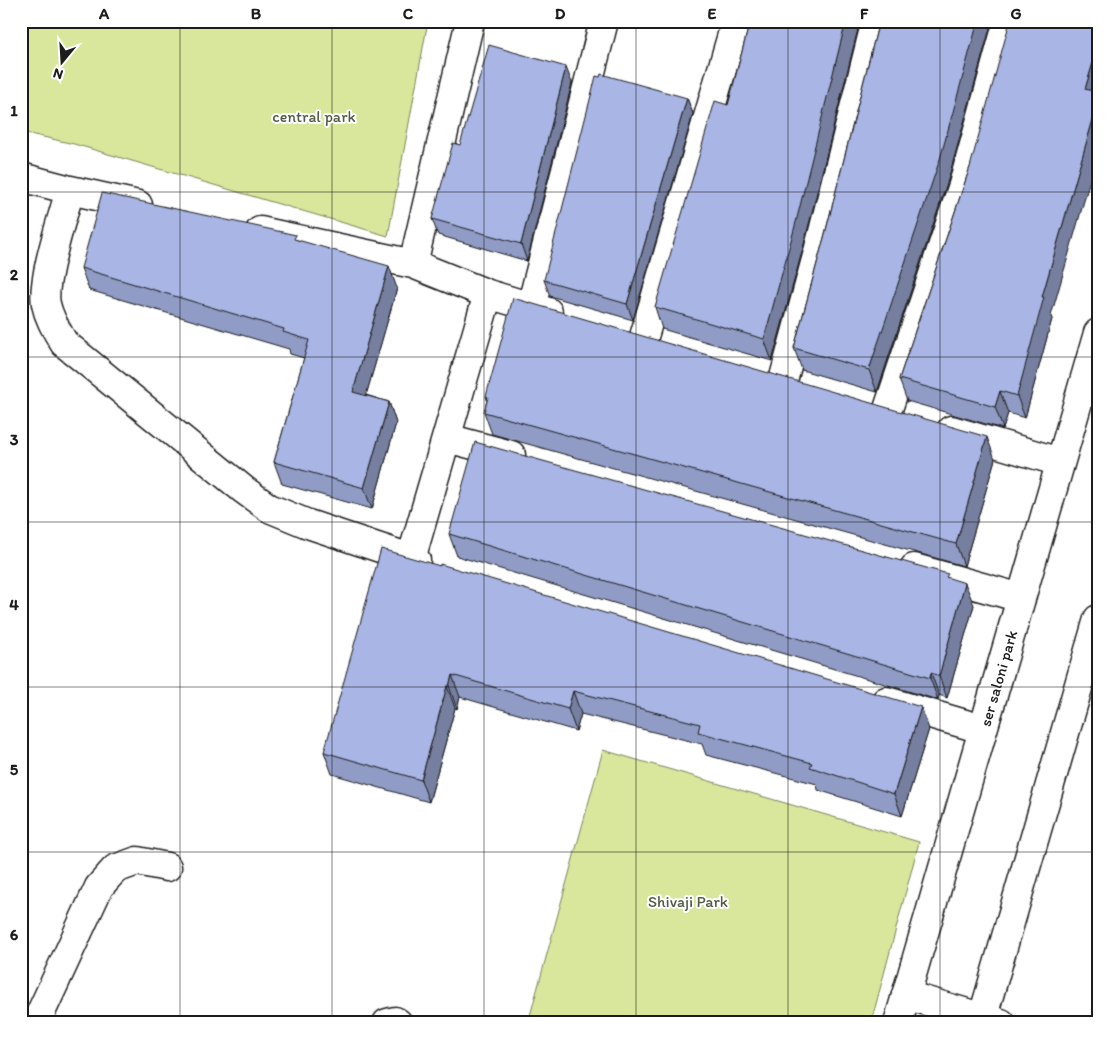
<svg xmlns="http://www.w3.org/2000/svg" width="1119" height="1044" viewBox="0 0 1119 1044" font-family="Itim,sans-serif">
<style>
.green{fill:#d8e79b;stroke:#7a825c}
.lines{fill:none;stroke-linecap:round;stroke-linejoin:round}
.street-casing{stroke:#1c1c1c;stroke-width:31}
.secondary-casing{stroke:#1c1c1c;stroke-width:31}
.street{stroke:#fff;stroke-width:28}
.secondary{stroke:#fff;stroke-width:28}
.wall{fill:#909cc5;stroke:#1c1c1c}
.shaded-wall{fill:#767fa0;stroke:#1c1c1c}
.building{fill:#a8b5e5;stroke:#1c1c1c}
.grid{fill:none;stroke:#1c1c1c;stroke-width:1;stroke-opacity:0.55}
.labels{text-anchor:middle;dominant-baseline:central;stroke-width:4;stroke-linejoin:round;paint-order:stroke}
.park-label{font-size:16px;fill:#545942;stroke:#fff}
.street-label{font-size:16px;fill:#1c1c1c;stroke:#fff}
.neatline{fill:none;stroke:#1c1c1c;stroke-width:2}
.grid-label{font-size:16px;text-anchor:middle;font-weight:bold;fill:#1c1c1c}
</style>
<rect width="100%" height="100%" fill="#fff"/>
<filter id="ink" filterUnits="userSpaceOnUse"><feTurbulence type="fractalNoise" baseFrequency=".02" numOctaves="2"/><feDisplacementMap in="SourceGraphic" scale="10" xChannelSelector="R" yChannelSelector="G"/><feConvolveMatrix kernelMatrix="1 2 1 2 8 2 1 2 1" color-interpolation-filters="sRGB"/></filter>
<g filter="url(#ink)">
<path class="green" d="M21 21H428L388 236 74 144 21 132Z
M603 750 919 842 871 1023H528Z"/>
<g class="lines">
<defs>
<path id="street" d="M21 177 70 190 138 205
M70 190C63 216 41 281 46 304 49 319 57 331 64 343L244 490 269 508 308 524 416 560
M260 231 413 264 488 294 548 312
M413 264 470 21
M531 307 604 21
M643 340 736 21
M783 381 818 252 876 21
M887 412 963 185 1008 21
M951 430 1060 462
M447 438 511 455
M411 559 488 294
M914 568 1021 598
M886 701 982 729
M906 995 1001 1023
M36 1023 99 887 115 869 137 861 167 867
M387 1023 395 1021 398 1023"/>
<g id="secondary">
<path id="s1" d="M898 1023 1098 333"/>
<path d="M981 1023 1098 619"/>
</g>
</defs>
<use href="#street" class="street-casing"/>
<use href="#secondary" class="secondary-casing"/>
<use href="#street" class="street"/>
<use href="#secondary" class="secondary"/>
</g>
<path class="wall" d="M750 21H860L803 248 772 361 662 329 655 307 728 105Z
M879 21H992L948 180 877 392 802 370 794 348 825 234Z
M572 83 527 261 438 235 432 219 460 145Z
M687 98 693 114 633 320 550 296 544 280Z
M970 167 1052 319 1025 418 1008 413 1003 429 907 401 899 379Z
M298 240 397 288 366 395 389 402 396 423 372 509 282 484 274 462 304 358 290 354 289 349 89 290 81 268Z
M486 396 995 459 964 566 492 434 484 412 487 400Z
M449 534 949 578 974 605 947 698 939 695 938 700 457 556Z
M440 566 929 729 902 816 818 790 817 784 706 755 702 744 581 714 576 731 460 697 457 709 455 708 429 802 332 774 324 752Z"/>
<path class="shaded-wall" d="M846 21H860L803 248 772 361 764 339Z
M978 21H992L948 180 877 392 869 370Z
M1098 46V94L1085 89Z
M566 67 572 83 527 261 521 244Z
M687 98 693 114 633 320 627 304Z
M1098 102V152L1051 316 1052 319 1025 418 1017 396 1042 297Z
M389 266 397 288 361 413 353 392Z
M1000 391 1008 413 1003 429 995 407Z
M389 402 396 423 372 509 364 488Z
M987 437 995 459 964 566 956 544Z
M965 583 974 605 947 698 939 676Z
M931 673 939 695 938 700 930 678Z
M452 675 460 697 457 709 449 686Z
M447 686 455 708 429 802 421 780Z
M573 691 581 714 576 731 568 709Z
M921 707 929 729 902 816 894 794Z"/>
<path class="building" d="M750 21H846L795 226 764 339 655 307 715 101 728 105Z
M879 21H978L940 159 869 370 794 348 825 234Z
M1010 21H1098V46L1085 89 1098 92V102L1042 297H1044L1017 396 1000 391 995 407 899 379 970 167Z
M489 45 566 67 521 244 432 219 453 143 460 145Z
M601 74 687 98 627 304 544 280 596 76 600 77Z
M102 193 296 235 294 239 389 266 353 392 389 402 364 488 274 462 309 340 283 332 284 329 81 268Z
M513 298 987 437 956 544 484 412 488 397 486 396Z
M475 442 948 574 946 577 965 583 939 676 931 673 930 678 449 534Z
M381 549 440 566V564L921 707 894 794 810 767 812 763 698 732 700 724 573 691 568 709 452 675 449 686H447L421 780 324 752Z"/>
</g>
<path class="grid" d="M180 21V1023M332 21V1023M484 21V1023M636 21V1023M788 21V1023M940 21V1023M21 192H1098M21 357H1098M21 522H1098M21 687H1098M21 852H1098"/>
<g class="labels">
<g class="park-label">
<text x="314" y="116">central park</text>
<text x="688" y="901">Shivaji Park</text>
</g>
<g class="street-label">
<text stroke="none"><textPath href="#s1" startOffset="359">ser saloni park</textPath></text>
</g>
</g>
<rect width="1119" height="1044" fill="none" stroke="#fff" stroke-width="55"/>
<g transform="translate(62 62) rotate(198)" stroke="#ffffff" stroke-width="4" paint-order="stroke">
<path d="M0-4L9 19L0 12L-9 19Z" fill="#1c1c1c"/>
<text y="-8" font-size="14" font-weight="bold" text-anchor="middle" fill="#1c1c1c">N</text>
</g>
<rect x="28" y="28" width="1064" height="988" class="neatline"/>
<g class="grid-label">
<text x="104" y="19">A</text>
<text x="256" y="19">B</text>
<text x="408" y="19">C</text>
<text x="560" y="19">D</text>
<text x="712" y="19">E</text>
<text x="864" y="19">F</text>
<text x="1016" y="19">G</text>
<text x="14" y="116">1</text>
<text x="14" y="280">2</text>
<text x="14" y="445">3</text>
<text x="14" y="610">4</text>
<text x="14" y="775">5</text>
<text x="14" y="940">6</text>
</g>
</svg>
